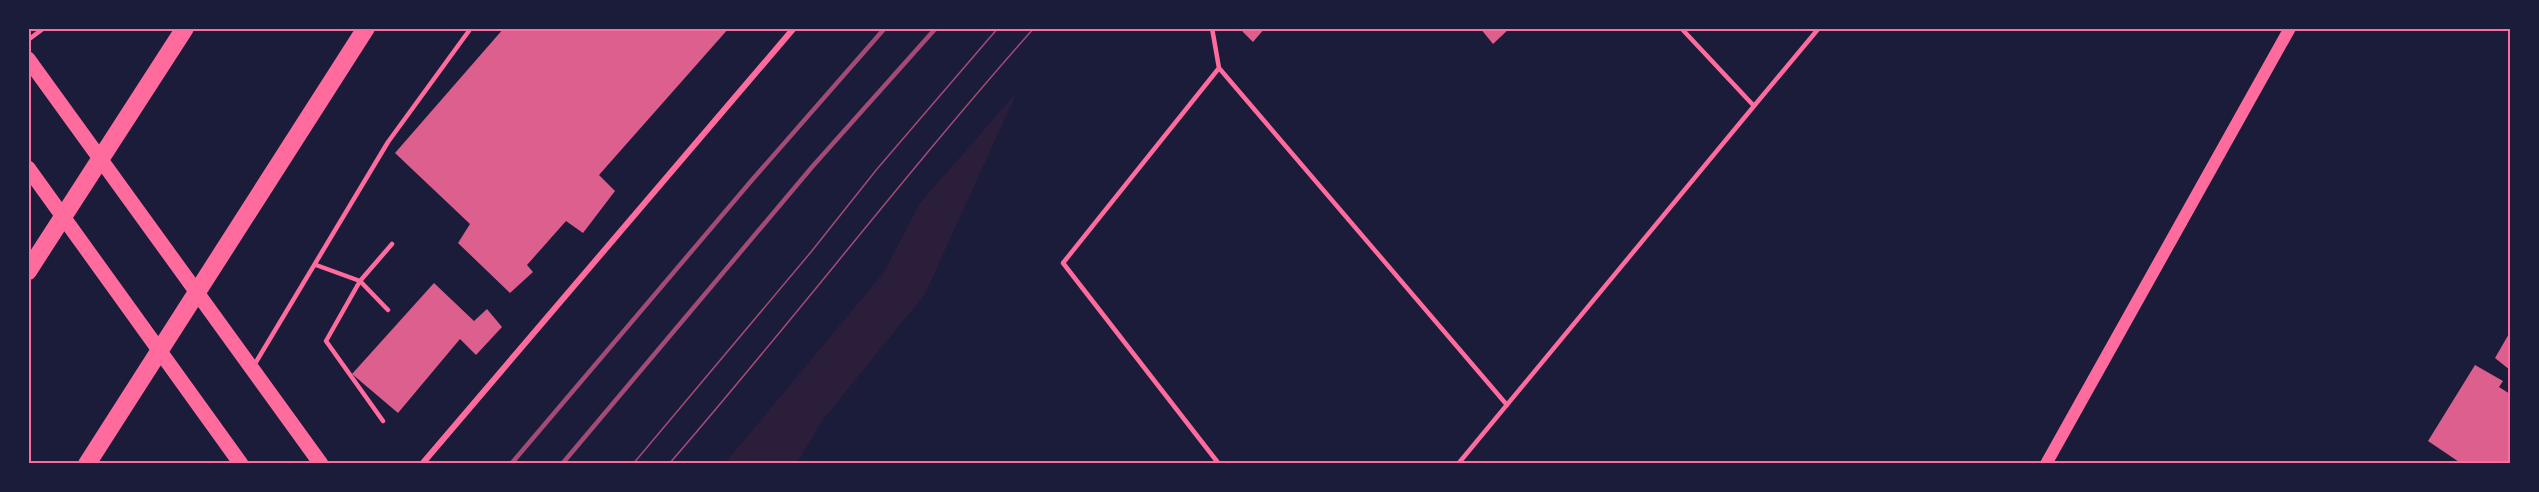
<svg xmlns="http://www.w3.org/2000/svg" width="2539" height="492" viewBox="0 0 2539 492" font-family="Ubuntu,sans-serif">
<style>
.green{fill:#2a1e3b}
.building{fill:#dd5f8e}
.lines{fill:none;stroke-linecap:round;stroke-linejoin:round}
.service{stroke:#ff6b9d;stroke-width:4.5}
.minor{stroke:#ff6b9d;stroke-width:6}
.secondary{stroke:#ff6b9d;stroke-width:12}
.primary{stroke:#ff6b9d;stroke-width:15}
.motorway{stroke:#ff6b9d;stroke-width:18}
.tram{stroke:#a44b75;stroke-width:1.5}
.rail{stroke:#a44b75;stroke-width:4.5}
.neatline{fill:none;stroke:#ff6b9d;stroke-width:2}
</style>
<rect width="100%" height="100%" fill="#1b1b3a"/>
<path class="green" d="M1017 92 925 294 822 421 797 463H725L884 272 920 203Z"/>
<path class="building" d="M504 28H729L599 175 615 191 583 233 566 221 527 265 533 272 510 293 458 243 470 224 395 153Z
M1239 28H1265L1253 42Z
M1480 28H1510L1493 44Z
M434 283 474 321 487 309 502 327 476 355 460 339 398 413 352 374Z
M2510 332V370L2495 358Z
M2475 365 2503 381 2499 387 2510 394V464H2462L2428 441Z"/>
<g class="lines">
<path class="service" d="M1212 28 1219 68 1063 263 1219 464
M1681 28 1754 106 1819 28
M28 40 44 28
M1219 68 1507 405
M316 265 360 281 388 310
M253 367 388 142 471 28
M383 421 326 341 360 281 392 244
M1458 464 1754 106"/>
<path class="minor" d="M422 464 794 28"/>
<path class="secondary" d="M2046 464 2290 28"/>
<path class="primary" d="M28 59 321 464
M28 168 241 464"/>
<path class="motorway" d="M28 271 185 28
M87 464 366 28"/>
<path class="tram" d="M633 464 811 252 877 169 998 28
M669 464C793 321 908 170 1034 28"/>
<path class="rail" d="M511 464 752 180 885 28
M562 464 812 167 936 28"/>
</g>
<rect width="2539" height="492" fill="none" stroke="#1b1b3a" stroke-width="60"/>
<rect x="30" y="30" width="2479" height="432" class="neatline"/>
</svg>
